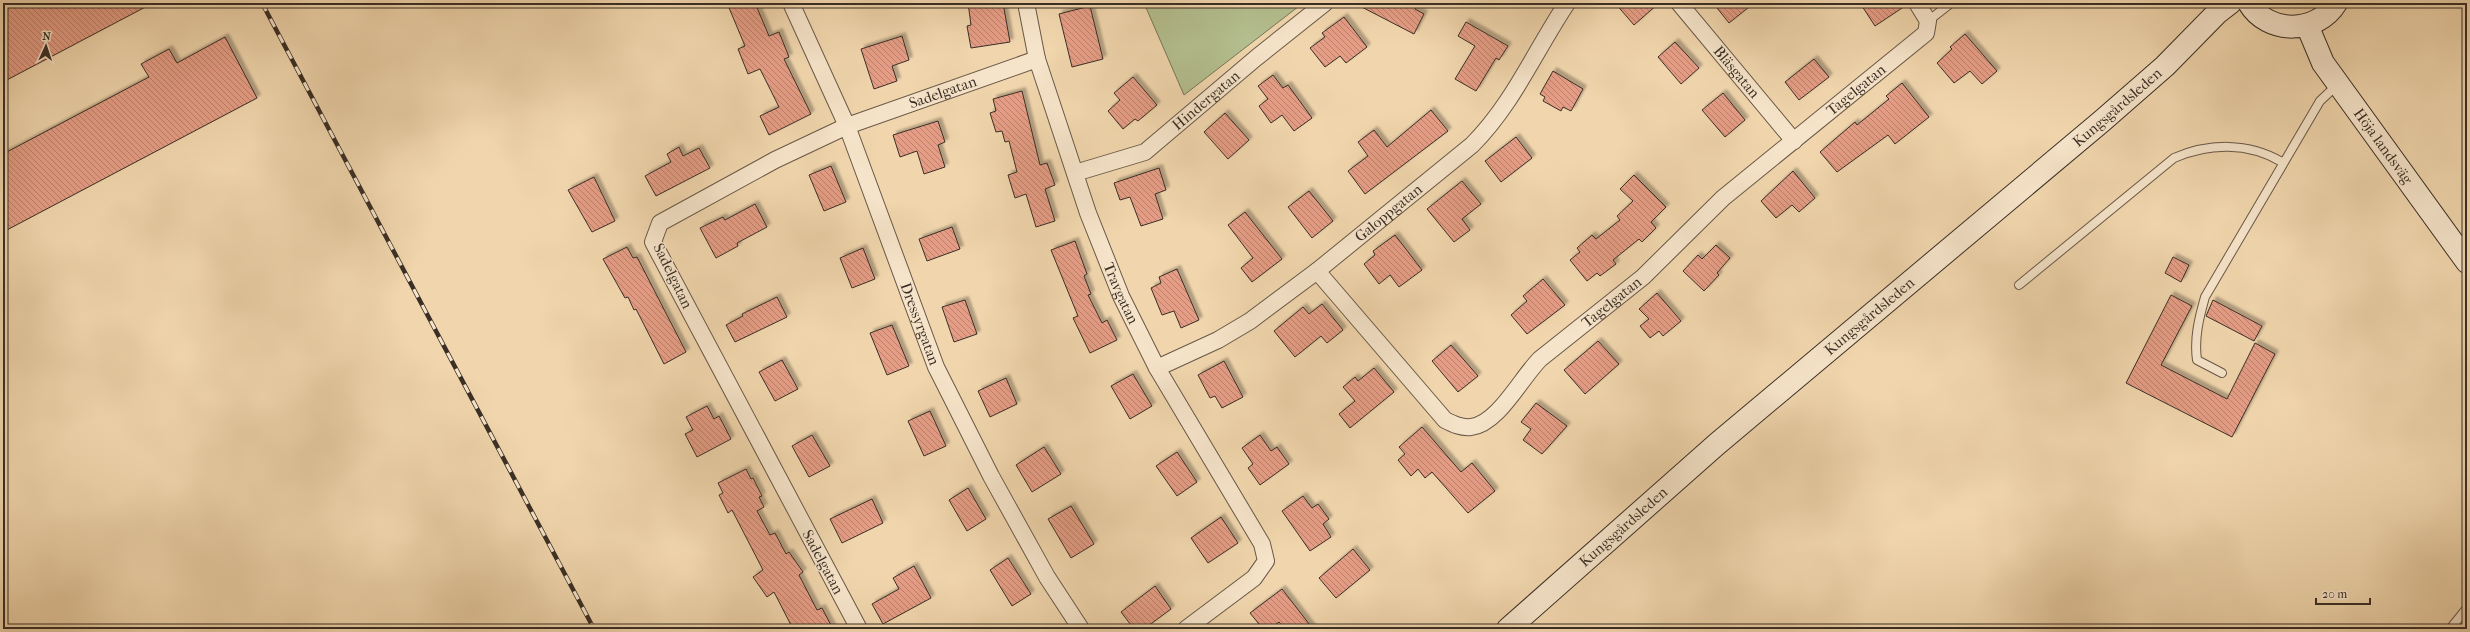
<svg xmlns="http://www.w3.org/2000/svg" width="2470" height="632" viewBox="0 0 2470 632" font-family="'IM FELL French Canon',serif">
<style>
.green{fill:#b4bf8f;stroke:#77765a}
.building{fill:url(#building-back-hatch);stroke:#3a2e25;filter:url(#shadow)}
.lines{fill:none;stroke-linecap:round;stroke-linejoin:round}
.service-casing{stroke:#685847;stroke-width:10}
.minor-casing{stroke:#685847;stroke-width:18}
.secondary-casing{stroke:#3a2e25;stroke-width:24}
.service{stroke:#f6e4ca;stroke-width:8}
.minor{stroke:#f6e4ca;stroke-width:16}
.secondary{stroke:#f6e4ca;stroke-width:22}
.rail-casing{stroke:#3a2e25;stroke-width:4.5}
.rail{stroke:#f6e4ca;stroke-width:3;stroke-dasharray:9;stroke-linecap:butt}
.labels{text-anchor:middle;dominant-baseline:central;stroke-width:3;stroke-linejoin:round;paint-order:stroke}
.street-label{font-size:15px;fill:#3a2e25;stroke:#f6e4ca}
</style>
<defs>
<pattern id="building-back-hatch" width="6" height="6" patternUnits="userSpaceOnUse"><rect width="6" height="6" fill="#e59d85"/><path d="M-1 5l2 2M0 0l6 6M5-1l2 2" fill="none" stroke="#bb806d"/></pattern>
<filter id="shadow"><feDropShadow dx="3.5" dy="-3.5" stdDeviation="1" flood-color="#0004"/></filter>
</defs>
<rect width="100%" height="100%" fill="#f1d6ad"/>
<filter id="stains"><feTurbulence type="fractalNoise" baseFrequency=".005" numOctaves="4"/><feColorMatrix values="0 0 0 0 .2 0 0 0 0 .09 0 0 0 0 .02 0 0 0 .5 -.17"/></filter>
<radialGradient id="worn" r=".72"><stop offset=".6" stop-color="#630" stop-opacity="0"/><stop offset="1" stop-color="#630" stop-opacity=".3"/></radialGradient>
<path class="green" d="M1144 3H1303L1184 95Z"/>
<path class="building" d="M3 3H153L3 82Z
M727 3H755L769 36 779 32 789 57 784 59 811 114 769 135 760 116 779 107 760 69 748 74 738 49 745 46Z
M968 3H1003L1010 42 971 48 967 26 971 25Z
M1354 3H1418L1415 9 1424 14 1414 34Z
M1615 3H1659L1634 25Z
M1713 3H1754L1729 23Z
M1860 3H1908V4L1875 26Z
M1090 6 1103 59 1072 67 1059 14Z
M1344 17 1367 47 1346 63 1340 56 1325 67 1310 48 1325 37 1322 33Z
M1466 22 1508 46 1499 60 1496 58 1476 91 1455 79 1475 46 1458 36Z
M1965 34 1997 71 1982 84 1970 71 1954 83 1937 63 1952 49 1950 47Z
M902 36 909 60 892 66 897 81 874 89 861 49Z
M225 37 257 98 3 232V154L149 77 141 64 169 49 177 63Z
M1675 42 1699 68 1681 84 1658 57Z
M1814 59 1829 77 1799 100 1785 82Z
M1553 71 1583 89 1571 111 1563 107 1561 111 1543 101 1545 97 1540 94Z
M1273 75 1283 88 1288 85 1312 118 1294 131 1282 115 1271 123 1259 106 1268 99 1258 86Z
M1133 77 1157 105 1138 121 1135 119 1123 129 1108 111 1120 100 1114 93Z
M1902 83 1929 117 1895 144 1888 135 1837 172 1820 152 1855 122 1857 125 1889 99 1886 96Z
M1022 91 1040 165 1047 163 1055 185 1045 189 1055 221 1036 227 1026 194 1015 198 1008 175 1017 172 1009 141 1005 142 1002 131 996 132 990 113 996 111 993 99Z
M1723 93 1745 120 1725 137 1702 110Z
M1431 110 1448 131 1365 194 1348 171 1368 156 1358 142 1374 130 1387 147Z
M1225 113 1249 140 1228 159 1204 132Z
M938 121 945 142 938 145 945 167 924 174 917 151 900 157 893 135Z
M1516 137 1532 158 1501 182 1485 161Z
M679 147 683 156 699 148 710 168 656 196 645 176 671 162 667 154Z
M831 166 846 202 824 211 809 175Z
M1159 168 1166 190 1155 194 1163 219 1141 226 1130 197 1120 200 1114 183Z
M1793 171 1815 198 1799 212 1792 205 1776 218 1761 201Z
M1634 175 1666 207 1651 222 1656 228 1642 242 1639 239 1613 260 1616 264 1600 276 1597 273 1587 281 1570 260 1580 252 1577 248 1592 235 1596 239 1620 220 1617 216 1633 201 1620 189Z
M594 177 615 221 592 232 568 190Z
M1462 181 1481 204 1462 219 1470 230 1454 242 1427 209Z
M1309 191 1333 221 1312 238 1288 207Z
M755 204 767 227 737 243 738 246 716 258 700 228 723 217 725 220Z
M1245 212 1282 259 1252 282 1241 268 1253 258 1228 225Z
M952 227 960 249 927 261 919 239Z
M1395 235 1422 270 1399 287 1390 275 1379 284 1364 264 1375 255 1373 251Z
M1075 241 1087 274 1084 276 1091 294 1088 295 1102 323 1107 320 1117 340 1090 353 1073 318 1078 316 1051 250Z
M1716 245 1730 258 1717 273 1719 275 1704 291 1683 271 1698 255 1702 259Z
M627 247 633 258 637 257 686 352 664 364 636 309 634 310 628 297 625 298 603 259Z
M863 248 875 279 852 288 840 258Z
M2173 257 2189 265 2181 282 2165 273Z
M1177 269 1199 320 1181 328 1174 311 1162 315 1151 288 1161 283 1159 277Z
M1543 279 1565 305 1527 334 1511 315 1527 301 1523 296Z
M1657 293 1681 321 1663 336 1659 331 1650 338 1640 326 1649 319 1639 309Z
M2171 295 2192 306 2161 365 2227 399 2255 343 2275 354 2232 437 2126 383Z
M777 297 787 317 735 342 726 325 743 316 742 314Z
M965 300 977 334 954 342 942 307Z
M2213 300 2262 326 2254 341 2206 316Z
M1322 304 1343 330 1327 343 1321 336 1295 357 1274 331 1303 307 1309 314Z
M892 325 909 366 887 375 870 333Z
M1598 341 1619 364 1585 394 1564 370Z
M1451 345 1478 376 1458 392 1432 361Z
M782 360 798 389 775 401 759 372Z
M1224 361 1243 397 1222 408 1215 396 1210 398 1198 375Z
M1374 368 1394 392 1350 428 1339 414 1355 401 1343 387 1355 377 1358 381Z
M1133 374 1152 406 1130 419 1111 386Z
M1006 378 1017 404 990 417 978 391Z
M1536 403 1567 426 1542 454 1523 440 1531 429 1521 422Z
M707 406 714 419 719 416 731 439 697 457 685 434 693 430 686 417Z
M930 411 946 446 924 456 908 421Z
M1422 427 1461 472 1472 463 1495 491 1468 513 1432 472 1425 478 1418 469 1411 476 1398 460 1405 454 1399 447Z
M812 435 830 466 809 477 792 446Z
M1260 435 1271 451 1277 447 1289 464 1260 485 1248 468 1253 464 1242 448Z
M1044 447 1061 474 1032 492 1016 465Z
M1177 452 1197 482 1177 496 1156 466Z
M746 469 751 479 753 478 762 496 759 497 764 507 757 511 770 535 775 533 786 554 789 552 803 572 799 575 817 610 822 608 833 629H793L774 592 767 597 753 577 763 570 732 510 728 513 719 495 723 493 718 483Z
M968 488 986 519 967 531 949 500Z
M1303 496 1312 508 1318 504 1329 519 1323 524 1331 537 1310 551 1282 511Z
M872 499 883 523 842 543 830 519Z
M1071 506 1094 544 1071 558 1048 519Z
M1221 517 1238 543 1208 563 1191 538Z
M1353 549 1370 570 1336 598 1319 578Z
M1008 558 1031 594 1012 606 990 570Z
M914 566 931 598 883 624 872 604 899 589 893 578Z
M1155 586 1171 609 1144 629H1134L1121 612Z
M1282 589 1313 629H1285L1279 622 1270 629H1263L1250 613Z"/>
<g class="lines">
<defs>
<path id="service" d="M1928 21 1951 3
M2019 285 2174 158C2209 143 2248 142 2282 162
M2222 373 2197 360C2194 338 2199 318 2205 297L2320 101 2337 85
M2450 629 2467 608"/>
<g id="minor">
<path id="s1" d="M791 3 847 126 936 367 991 476 1047 577 1081 629"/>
<path id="s2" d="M1026 3 1037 59 1088 213 1121 296 1157 368 1262 544 1266 561 1254 578 1186 629"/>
<path id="s3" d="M1679 3 1794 141"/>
<path id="s4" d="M1075 173 1145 152 1256 58 1325 3"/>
<path id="s5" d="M1317 271 1445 420C1453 424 1461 428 1471 427 1498 424 1521 378 1540 359L1643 277 1723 198 1926 33 1928 21 1917 3"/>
<path id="s6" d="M1157 368 1218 340 1250 321 1317 271 1472 145C1513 104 1535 51 1567 3"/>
<path id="s7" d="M859 629 653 242 660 223 775 160 847 126 1037 59"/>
</g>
<g id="secondary">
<path d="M2249 3C2268 35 2317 34 2336 3"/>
<path id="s8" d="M2307 25 2323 63 2467 262"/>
<path id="s9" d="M1508 629 1717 444 2102 121 2165 66 2217 13 2230 3"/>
</g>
</defs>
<use href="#service" class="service-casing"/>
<use href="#minor" class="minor-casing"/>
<use href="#secondary" class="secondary-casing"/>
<use href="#service" class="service"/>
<use href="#minor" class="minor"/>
<use href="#secondary" class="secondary"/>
<defs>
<path id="rail" d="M262 3 594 629"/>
</defs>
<use href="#rail" class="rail-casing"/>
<use href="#rail" class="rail"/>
</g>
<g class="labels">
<g class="street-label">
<text stroke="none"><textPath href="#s3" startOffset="90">Bläsgatan</textPath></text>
<text stroke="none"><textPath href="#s5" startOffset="738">Tagelgatan</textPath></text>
<text stroke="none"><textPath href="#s7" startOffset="771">Sadelgatan</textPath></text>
<text stroke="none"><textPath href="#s4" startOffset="153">Hindergatan</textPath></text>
<text stroke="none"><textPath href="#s9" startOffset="802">Kungsgårdsleden</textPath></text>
<text stroke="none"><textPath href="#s8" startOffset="144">Höja landsväg</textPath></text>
<text stroke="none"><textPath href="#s6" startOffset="280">Galoppgatan</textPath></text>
<text transform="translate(673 276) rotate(64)">Sadelgatan</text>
<text stroke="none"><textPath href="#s2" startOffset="306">Travgatan</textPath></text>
<text stroke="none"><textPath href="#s5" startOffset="414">Tagelgatan</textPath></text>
<text stroke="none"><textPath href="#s9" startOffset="478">Kungsgårdsleden</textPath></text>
<text stroke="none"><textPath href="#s1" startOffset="346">Dressyrgatan</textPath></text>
<text stroke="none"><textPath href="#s9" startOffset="154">Kungsgårdsleden</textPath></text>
<text transform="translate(823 562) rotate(62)">Sadelgatan</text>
</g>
</g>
<rect width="2470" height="632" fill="none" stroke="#f1d6ad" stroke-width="16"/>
<rect x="4" y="4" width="2462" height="624" fill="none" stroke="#3a2e25" stroke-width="2"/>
<rect x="8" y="8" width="2454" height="616" fill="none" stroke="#3a2e25"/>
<g transform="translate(46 46) rotate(3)" stroke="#f6e4ca" stroke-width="3" paint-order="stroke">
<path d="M0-3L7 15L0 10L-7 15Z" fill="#3a2e25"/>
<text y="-6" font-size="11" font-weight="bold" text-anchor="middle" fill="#3a2e25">N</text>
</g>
<path d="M2316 598v6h54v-6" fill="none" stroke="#3a2e25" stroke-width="2"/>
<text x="2322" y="598" font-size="12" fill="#3a2e25" stroke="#f6e4ca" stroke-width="3" paint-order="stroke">20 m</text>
<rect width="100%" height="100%" filter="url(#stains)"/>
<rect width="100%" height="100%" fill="url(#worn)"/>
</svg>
